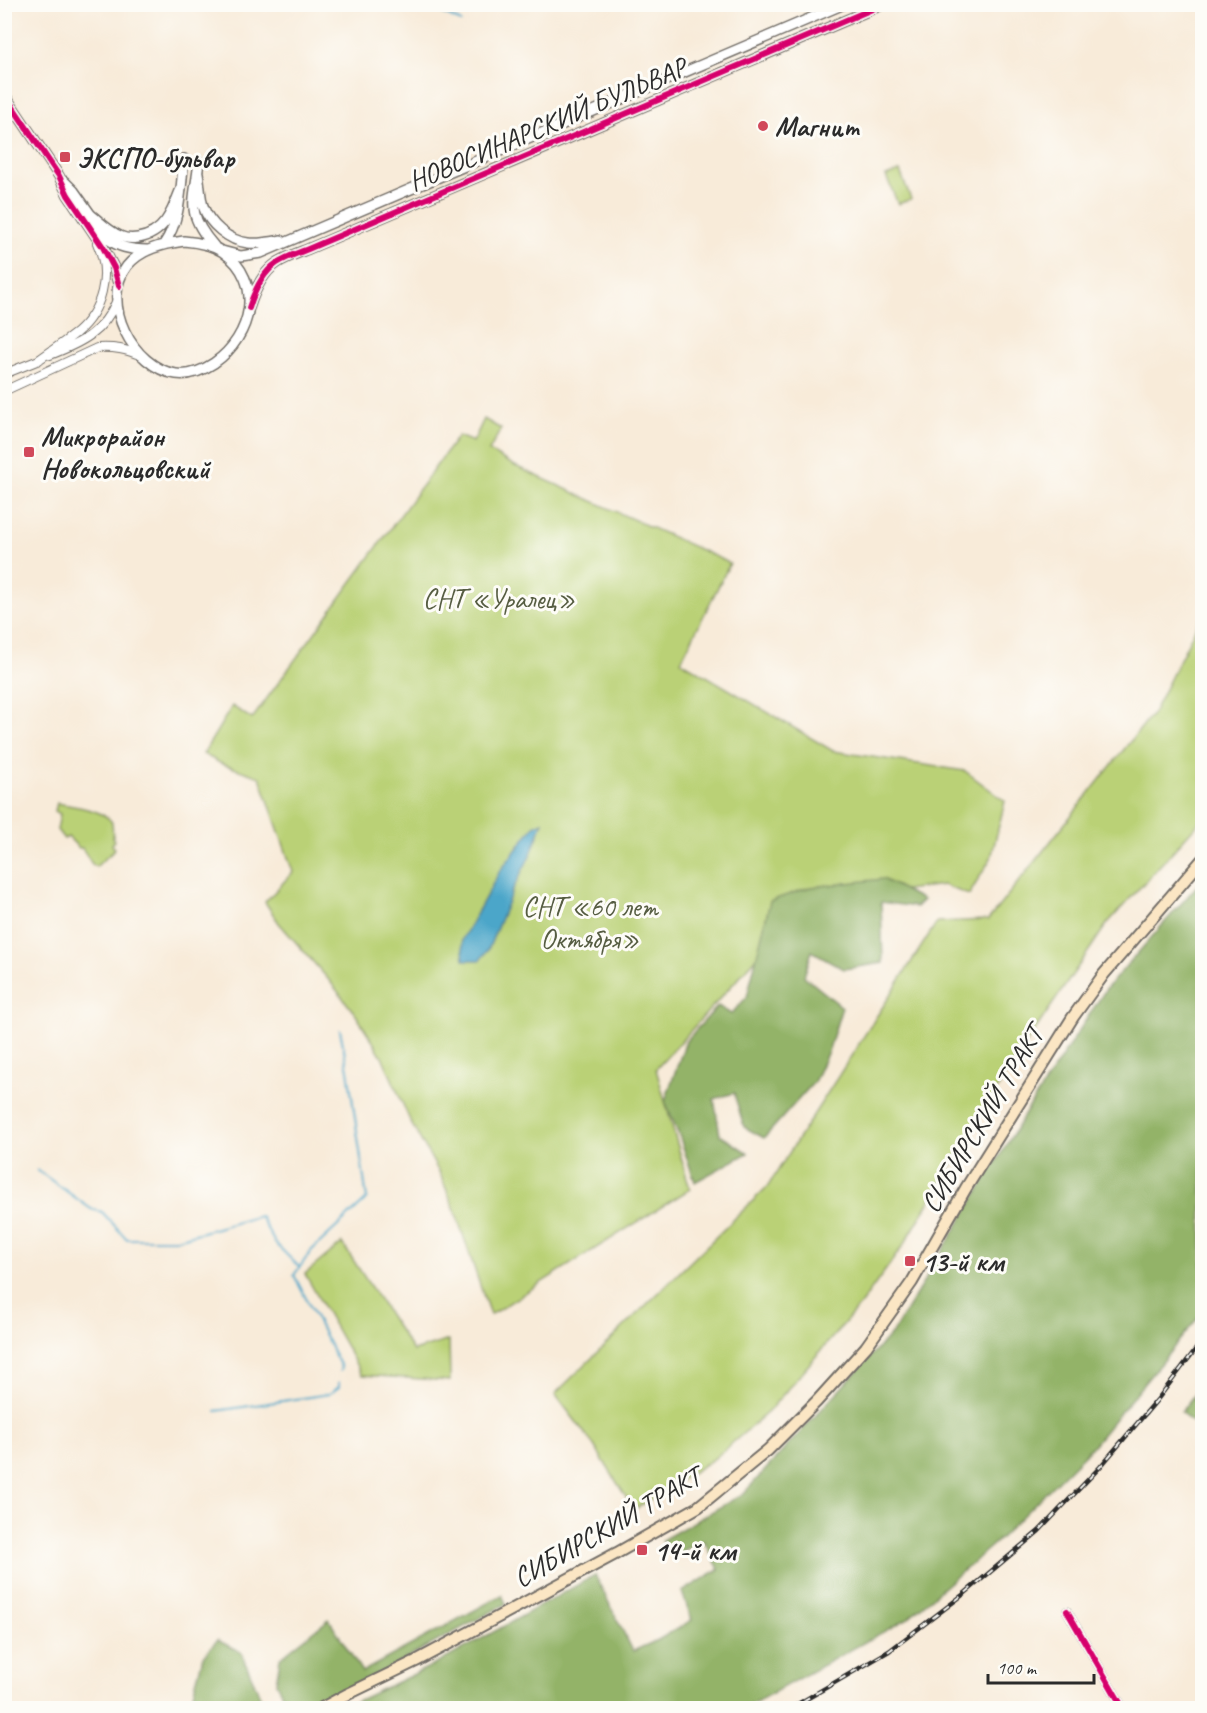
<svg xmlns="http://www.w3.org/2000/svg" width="1207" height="1713" viewBox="0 0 1207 1713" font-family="Caveat,sans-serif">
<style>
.green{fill:#bad176;stroke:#727e50;stroke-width:1.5}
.forest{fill:#93b367;stroke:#5f6f49;stroke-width:1.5}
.water{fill:#4ca6c9;stroke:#3c687a;stroke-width:1.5}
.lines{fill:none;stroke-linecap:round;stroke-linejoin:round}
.stream{stroke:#4ca6c9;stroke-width:2}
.minor-casing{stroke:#736e68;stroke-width:10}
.tertiary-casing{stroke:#736e68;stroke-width:12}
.secondary-casing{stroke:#736e68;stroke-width:14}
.minor{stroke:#fff;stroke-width:8}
.tertiary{stroke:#fff;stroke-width:9}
.secondary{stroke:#fbe6c4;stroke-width:10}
.rail-casing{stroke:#2b2b2b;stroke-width:4.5}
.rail{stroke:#fdfcf7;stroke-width:2;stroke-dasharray:7;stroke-linecap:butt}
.cycleway-casing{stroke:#fdfcf7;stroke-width:10}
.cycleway{stroke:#d6006c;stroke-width:6}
.poi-dot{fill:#d1495b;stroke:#fdfcf7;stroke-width:2}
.labels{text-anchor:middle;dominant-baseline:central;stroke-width:6;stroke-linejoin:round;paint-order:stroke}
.street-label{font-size:28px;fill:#2b2b2b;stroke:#fdfcf7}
.poi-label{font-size:28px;font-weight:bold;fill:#2b2b2b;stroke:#fdfcf7;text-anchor:start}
.park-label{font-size:28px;fill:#565d42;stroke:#fdfcf7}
</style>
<rect width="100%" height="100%" fill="#fdfcf7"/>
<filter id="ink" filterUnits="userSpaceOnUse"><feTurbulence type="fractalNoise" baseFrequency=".0167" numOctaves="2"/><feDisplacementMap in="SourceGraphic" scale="12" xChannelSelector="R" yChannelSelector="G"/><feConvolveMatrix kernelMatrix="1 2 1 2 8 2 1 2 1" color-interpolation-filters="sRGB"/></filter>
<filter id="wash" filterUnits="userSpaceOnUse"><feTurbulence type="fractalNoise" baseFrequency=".008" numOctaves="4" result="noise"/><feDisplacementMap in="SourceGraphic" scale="24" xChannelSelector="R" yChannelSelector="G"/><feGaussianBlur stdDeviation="1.35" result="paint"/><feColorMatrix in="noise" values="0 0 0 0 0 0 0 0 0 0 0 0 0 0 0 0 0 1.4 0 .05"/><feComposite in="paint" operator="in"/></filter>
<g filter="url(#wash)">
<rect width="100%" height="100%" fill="#f8ebd9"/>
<path class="green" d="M900 171 911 199 898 204 886 176Z
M484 419 501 429 489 451 515 466 730 563 681 661 833 751 965 771 1005 801 991 858 969 895 943 885 776 907 761 953 656 1069 690 1189 490 1315 454 1208 440 1174 411 1123 382 1056 356 1015 328 979 279 923 265 902 293 872 260 777 222 764 203 754 232 706 252 719 458 436 473 442Z
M1202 615V819L1107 924 1012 1064 905 1243 861 1304 768 1412 715 1458 634 1510 593 1444 555 1394 768 1186 937 922 988 920 1153 713Z
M57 803C71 806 102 809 111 821 114 826 111 833 114 840L112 845 115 848C109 858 103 858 96 867L92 864 82 848H79L68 837 64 839 57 830 60 814 55 811Z
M342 1243 413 1351 449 1340 450 1381 362 1375 305 1274Z"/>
<path class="forest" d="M883 879 923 900 916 907 881 902 883 963 844 969 812 951 804 976 842 1007 829 1049 814 1082 764 1138 744 1127 734 1093 714 1099 720 1135 748 1153 695 1182 680 1138 665 1101 686 1041 718 1006 731 1014 747 997 770 901 810 887Z
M1202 880V1313L1090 1449 995 1543 907 1619 745 1708H342L440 1662 595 1575 633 1651 658 1640 692 1620 682 1592 719 1569 704 1541 672 1556 662 1540 743 1494 894 1331 1028 1109 1106 989Z
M1202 1384V1431L1181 1412Z
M502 1595 506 1604 383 1671 307 1708H289L276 1683 280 1658 329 1619 362 1672Z
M217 1640 241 1652 265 1708H189L203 1657Z"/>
<path class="water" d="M543 822 531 854 513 889 488 950 480 960H464L462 940 500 871 534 826Z"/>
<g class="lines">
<path class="stream" d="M425 4 461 22
M340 1030 348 1070 367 1199 312 1250 294 1275 341 1367 340 1371
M37 1170 91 1209 102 1212 127 1239H177L260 1216 275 1243 299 1267
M216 1411 329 1394 339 1387V1382"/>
</g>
</g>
<g filter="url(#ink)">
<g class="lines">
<defs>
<path id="minor" d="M50 355C81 343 103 333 117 300
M37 361C50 352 63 343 76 333 102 311 112 275 97 243
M4 374 39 360
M4 391 97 348C114 347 126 349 142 356
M1067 1611 1123 1708"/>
<path id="tertiary" d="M4 94 59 176 68 195 103 247 114 268 118 283
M199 161C195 202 184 211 214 246
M198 173C200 184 200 196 203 206 209 224 229 241 248 243 260 244 270 242 281 240
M64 181 74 191 108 239C119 248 133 250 147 250
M89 213C99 221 108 231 120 236 126 239 132 239 138 238 164 234 172 212 180 191
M184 241C196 242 212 245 223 252 265 281 252 337 214 363 202 371 190 376 176 374 133 368 99 302 127 266 141 249 163 244 184 241Z
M164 244C182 217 180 190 184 159
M222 251 241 256 261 253 844 4
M249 308C254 292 262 273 277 263 286 257 298 253 308 249L884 4"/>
<path id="secondary" d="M322 1708 348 1694 416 1661 617 1553 698 1507 768 1450 817 1401 866 1347 912 1282 966 1188 1073 1017 1104 974 1202 860"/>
</defs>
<use href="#minor" class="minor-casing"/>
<use href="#tertiary" class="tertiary-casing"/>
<use href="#secondary" class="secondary-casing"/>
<use href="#minor" class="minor"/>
<use href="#tertiary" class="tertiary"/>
<use href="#secondary" class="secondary"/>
<defs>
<path id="rail" d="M791 1708 889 1651 964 1594 1039 1531 1100 1467 1157 1400 1202 1341"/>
</defs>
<use href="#rail" class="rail-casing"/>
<use href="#rail" class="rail"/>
<defs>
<path id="cycleway" d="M4 94 59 176 68 195 103 247 114 268 119 286
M249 308C254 292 262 273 277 263 286 257 298 253 308 249L884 4
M1067 1611 1123 1708"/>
</defs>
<use href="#cycleway" class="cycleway-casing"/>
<use href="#cycleway" class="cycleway"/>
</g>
</g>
<g class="poi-dot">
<circle cx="763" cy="126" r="6"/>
<rect x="59" y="151" width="12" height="12" rx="3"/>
<rect x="23" y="446" width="12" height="12" rx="3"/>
<rect x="904" y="1255" width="12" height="12" rx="3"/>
<rect x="636" y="1544" width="12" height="12" rx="3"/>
</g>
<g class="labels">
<g class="street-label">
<text transform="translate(547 124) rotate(-23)">НОВОСИНАРСКИЙ БУЛЬВАР</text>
<text transform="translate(982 1119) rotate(-59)">СИБИРСКИЙ ТРАКТ</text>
<text transform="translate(607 1527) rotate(-30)">СИБИРСКИЙ ТРАКТ</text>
</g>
<g class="poi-label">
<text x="775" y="126">Магнит</text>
<text x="77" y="157">ЭКСПО-бульвар</text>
<text x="41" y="436">Микрорайон<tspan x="41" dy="32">Новокольцовский</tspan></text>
<text x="922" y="1261">13-й км</text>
<text x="654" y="1550">14-й км</text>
</g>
<g class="park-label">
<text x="499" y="598">СНТ «Уралец»</text>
<text x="590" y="906">СНТ «60 лет<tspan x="590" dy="32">Октября»</tspan></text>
</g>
</g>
<rect width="1207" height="1713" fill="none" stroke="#fdfcf7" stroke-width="24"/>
<path d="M988 1674v9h106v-9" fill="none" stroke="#2b2b2b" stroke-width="3"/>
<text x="997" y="1674" font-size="18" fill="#2b2b2b" stroke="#fdfcf7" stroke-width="4.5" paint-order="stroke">100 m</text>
</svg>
